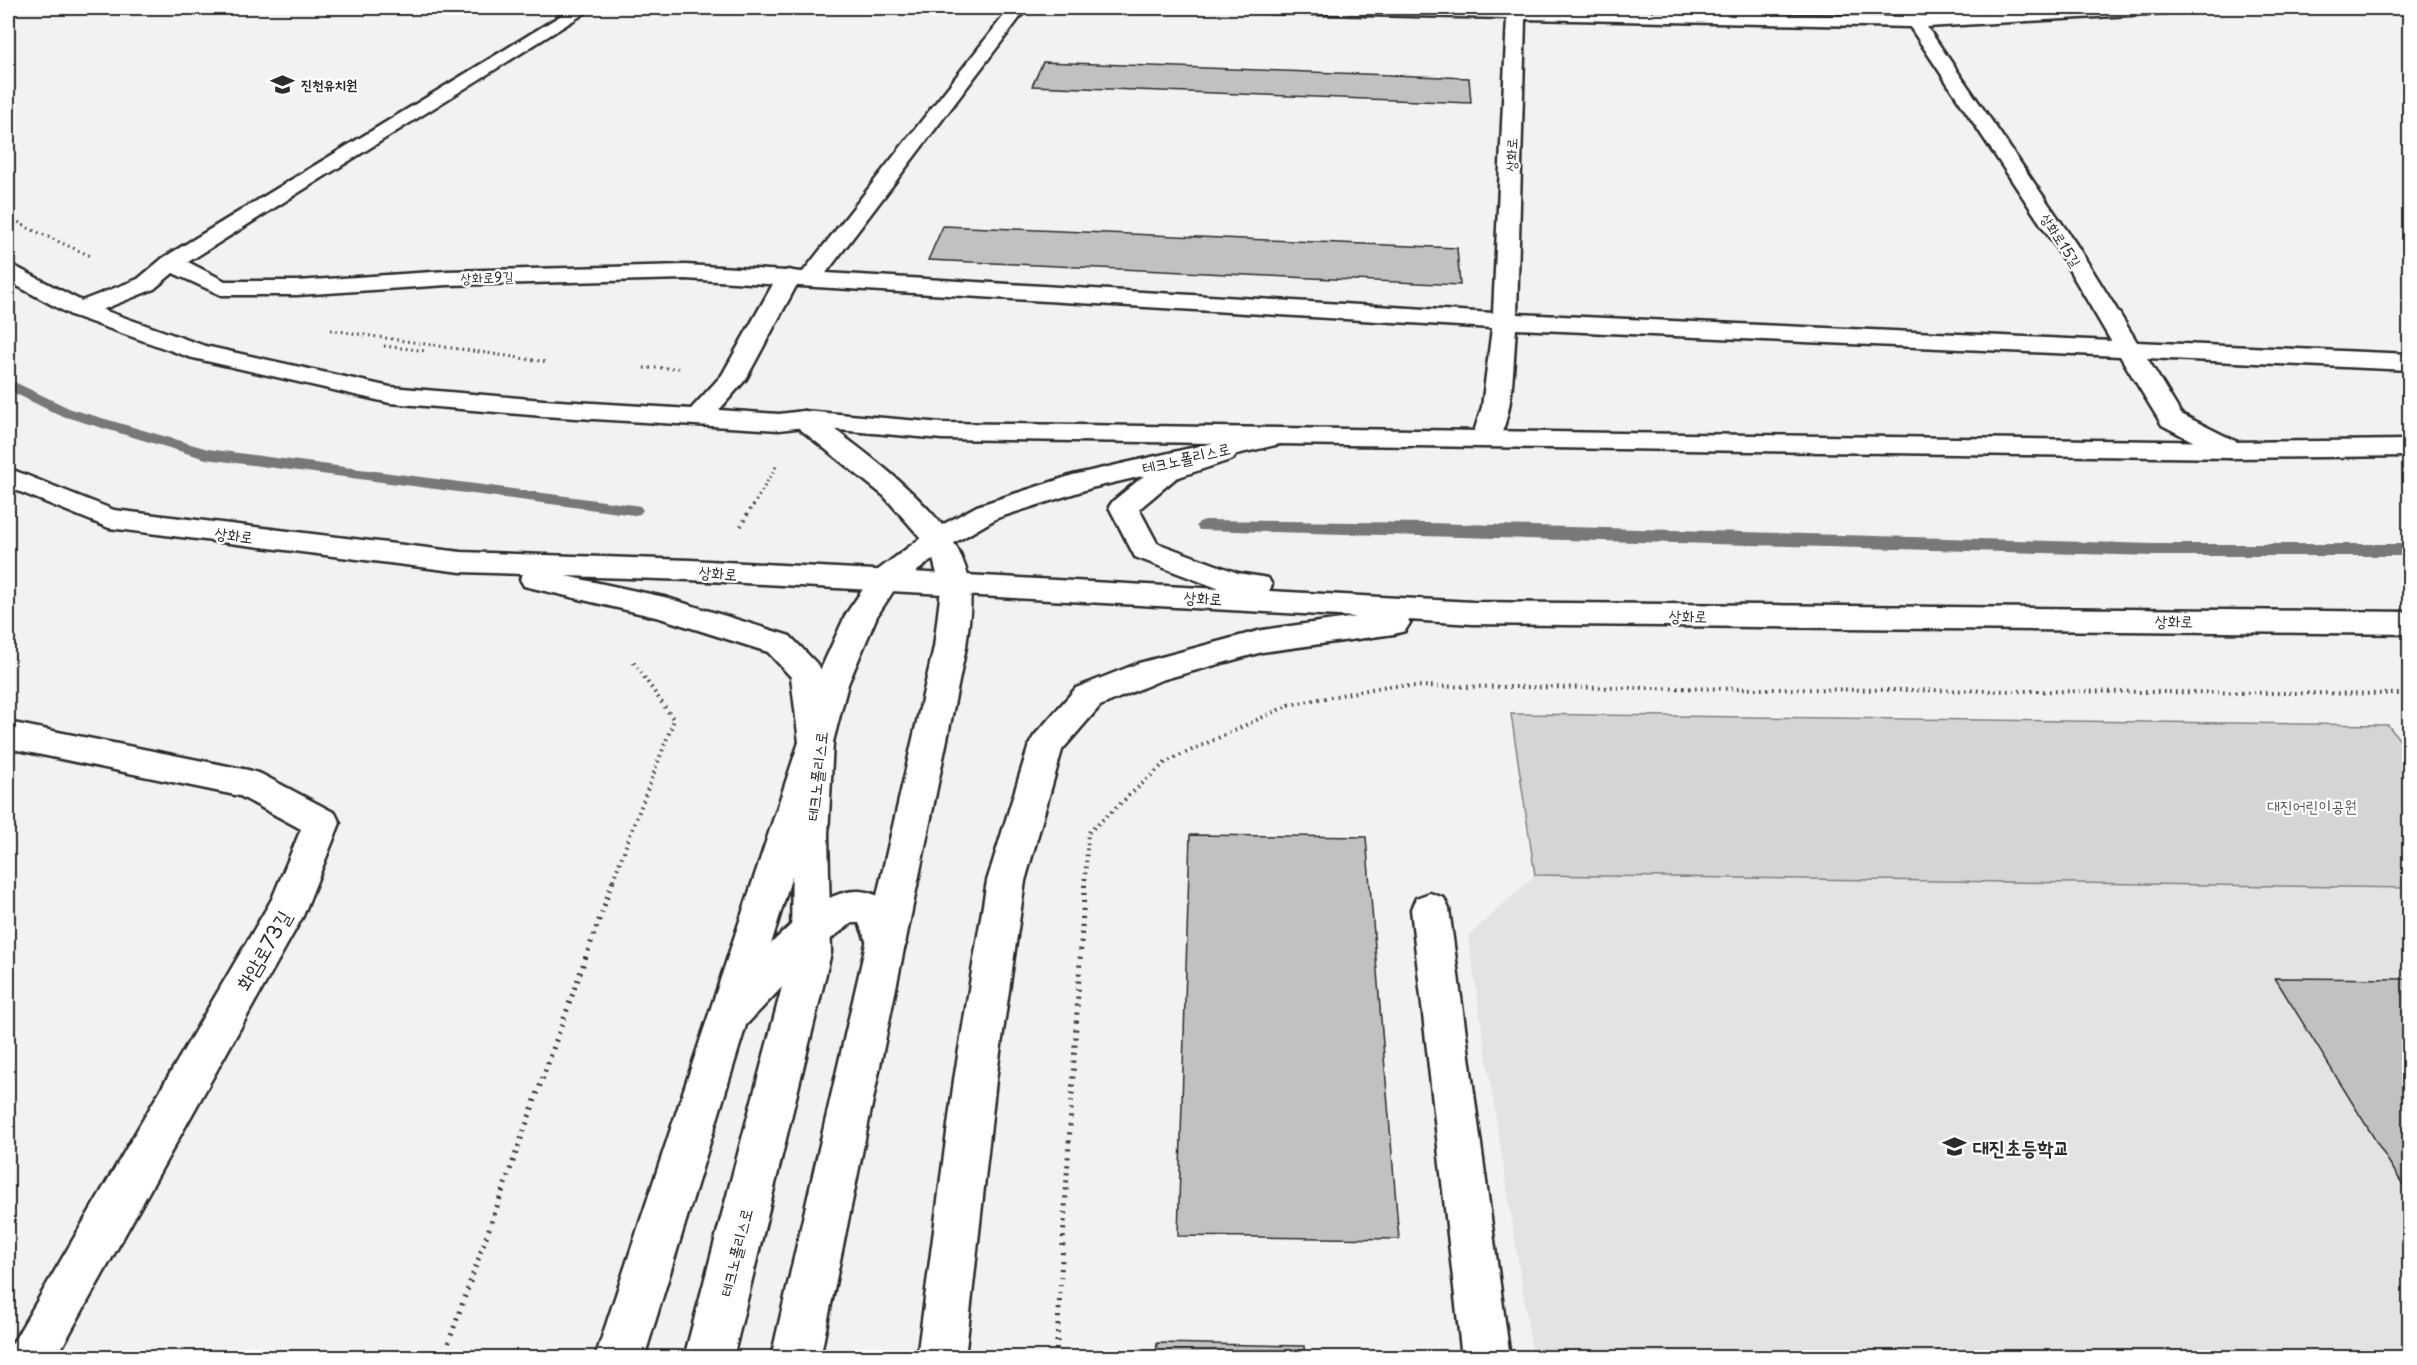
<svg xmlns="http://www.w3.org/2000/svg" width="2417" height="1365" viewBox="0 0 2417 1365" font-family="'Playpen Sans','Poor Story',sans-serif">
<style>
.built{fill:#e3e3e3}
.green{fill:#d5d5d5;stroke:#808080;stroke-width:1.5}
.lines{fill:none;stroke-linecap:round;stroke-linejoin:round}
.stream{fill:#787878;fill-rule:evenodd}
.building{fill:#c1c1c1;stroke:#2b2b2b;stroke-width:1.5}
.minor-casing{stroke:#2b2b2b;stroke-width:5}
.secondary-casing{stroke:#2b2b2b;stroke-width:5}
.trunk-casing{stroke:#2b2b2b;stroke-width:5}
.path-far3{stroke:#2b2b2b;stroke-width:2;stroke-dasharray:1 3;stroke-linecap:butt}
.path-far2{stroke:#2b2b2b;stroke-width:3;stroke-dasharray:1.5 4;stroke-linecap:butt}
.path-far1{stroke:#2b2b2b;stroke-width:4;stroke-dasharray:1.5 4.5;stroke-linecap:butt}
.path{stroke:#2b2b2b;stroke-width:5;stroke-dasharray:2 6;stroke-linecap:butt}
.minor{fill:#fff;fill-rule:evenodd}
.secondary{fill:#fff;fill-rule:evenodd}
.trunk{fill:#fff;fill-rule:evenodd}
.labels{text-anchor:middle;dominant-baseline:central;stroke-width:4.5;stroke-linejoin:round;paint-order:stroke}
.far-poi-label{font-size:14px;font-weight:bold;fill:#2b2b2b;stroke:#fff;text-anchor:start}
.far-street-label{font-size:14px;fill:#2b2b2b;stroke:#fff}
.street-label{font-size:16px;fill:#2b2b2b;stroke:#fff}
.park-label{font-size:16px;fill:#565656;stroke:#fff}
.near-street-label{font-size:20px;fill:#2b2b2b;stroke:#fff}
.near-poi-label{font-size:20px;font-weight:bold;fill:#2b2b2b;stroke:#fff;text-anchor:start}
</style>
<rect width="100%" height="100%" fill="#f2f2f2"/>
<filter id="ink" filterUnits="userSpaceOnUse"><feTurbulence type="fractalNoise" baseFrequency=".0167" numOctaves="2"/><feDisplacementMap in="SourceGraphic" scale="12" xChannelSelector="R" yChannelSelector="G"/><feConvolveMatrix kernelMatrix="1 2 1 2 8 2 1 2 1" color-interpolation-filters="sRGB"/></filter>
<g filter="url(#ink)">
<path class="built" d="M1535 875 2409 888V1357H1533L1468 937Z"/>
<path class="green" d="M1511 714 2388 725 2409 752V888L1535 875Z"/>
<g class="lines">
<path class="stream" d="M8 379 71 409 208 449 634 505 640 506 643 510 640 514 634 515 206 459 59 415 8 390Z
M1205 520 1429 523 2154 544H2410V556H2154L1199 530 1196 526 1199 522Z"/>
</g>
<path class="building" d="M1043 62 1469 78 1471 103 1032 86Z
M943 226 1457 248 1460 285 928 260Z
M1190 835 1366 837 1399 1239 1178 1236Z
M2275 978 2410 979V1196Z
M1157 1343 1304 1346 1305 1358H1156Z"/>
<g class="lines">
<defs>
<path id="minor" d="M573 8H593L188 262 225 281H297L447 271 685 265 803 272 1010 8H1027L826 273 1493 313 1507 18 1271 13 1265 12 1263 8H1486L1904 17 1901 8H1917L1921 16 2081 8H2173L2171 12 2165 13 1927 27 2076 244 2137 342 2410 354V370L2147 358 2181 414 2241 444 2245 450 2241 456 2231 458 2221 456 2162 425 2120 356 1516 329C1513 361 1514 417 1496 444L1486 446 1476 444 1472 438 1482 407 1492 328 685 279 447 285 297 295H221L173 273 154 289 89 315 80 317 71 315 68 310 71 305 138 279 163 258ZM1525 19 1910 27 2054 244 2111 341 1517 314Z
M8 722 248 770 261 774 335 813 340 823 303 916 56 1358H8V1351L272 899 301 829 240 796 8 748Z
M1430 893 1444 898 1449 909 1510 1358H1462L1411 909 1416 898Z"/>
<path id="secondary" d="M8 265 16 267 89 305 205 346 390 387 543 400 691 409 722 375 777 277 781 272 789 270 797 272 801 277 746 379 719 410 779 414 804 411 942 423 2231 442 2410 440V456L2231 458 942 439 804 427 779 430 543 416 390 403 189 357 71 315 8 281Z
M1223 445 1233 447 1237 453 1233 459 1176 478 1139 509 1157 543 1238 573 1268 578 1272 585 1269 591 1473 602 2410 612V634L1473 624 1408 620 1410 623 1405 631 1394 634 1262 652 1161 680 1100 706 1062 750 1025 881 996 1080 965 1358H917L954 1080 987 881 1029 745 1034 736 1076 688 1139 663 1262 630 1356 617 690 580 566 576 664 597 790 636 819 666 823 674 833 742 771 944C791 924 826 891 856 891 867 890 878 896 888 900L906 944 900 956 886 961 872 956 859 923H852L820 947 746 1025 644 1358H595L799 742 791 677 768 652 660 618 524 586 520 579 523 574 461 572 109 528 8 487V468L114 510 461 552 690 560 1220 589 1135 557 1109 507 1113 501 1156 466Z"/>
<path id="trunk" d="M804 411 813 413C859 448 905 480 942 525L977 506 1073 475 1274 429 1284 431 1288 437 1284 443 1091 488 997 518 954 543C977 583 971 604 966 647L820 1358H771L934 647 941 589 933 559 896 587 877 616 848 684 833 742 828 835 831 953 733 1358H684L791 953 792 835 799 742 814 684 846 614 874 573 921 538 884 496 795 425 791 419 795 413Z"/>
</defs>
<use href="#minor" class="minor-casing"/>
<use href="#secondary" class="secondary-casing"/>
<use href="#trunk" class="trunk-casing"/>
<path class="path-far3" d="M8 215 16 220"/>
<path class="path-far2" d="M14 219 26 227 93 257
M331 330 547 362
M384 346 427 351
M644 368H681
M753 506 777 465"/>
<path class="path-far1" d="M741 526 753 505
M613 880 674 720 632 660
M1085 880 1088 833 1166 762 1289 705 1387 686 2410 694"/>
<path class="path" d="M443 1358 614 878
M1056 1358 1085 878"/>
<use href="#minor" class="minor"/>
<use href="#secondary" class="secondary"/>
<use href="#trunk" class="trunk"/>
</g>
</g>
<defs>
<symbol id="school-bare" viewBox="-9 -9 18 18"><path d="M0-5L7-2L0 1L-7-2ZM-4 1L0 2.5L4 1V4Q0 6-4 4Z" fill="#2b2b2b" stroke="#fff" stroke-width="2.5" paint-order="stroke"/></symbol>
</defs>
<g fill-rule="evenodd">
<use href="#school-bare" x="266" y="68" width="33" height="33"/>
<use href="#school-bare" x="1938" y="1130" width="33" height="33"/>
</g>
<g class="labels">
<g class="far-poi-label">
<text x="301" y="84">진천유치원</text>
</g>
<g class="far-street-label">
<text transform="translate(1511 155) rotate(-88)">상화로</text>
<text transform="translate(2061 240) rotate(57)">상화로15길</text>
<text transform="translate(487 277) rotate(-2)">상화로9길</text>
</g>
<g class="street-label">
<text transform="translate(1186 457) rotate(-13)">테크노폴리스로</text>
<text transform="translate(234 534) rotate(7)">상화로</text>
<text transform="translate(718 572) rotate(4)">상화로</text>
<text transform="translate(1203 597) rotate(3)">상화로</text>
<text transform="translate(1688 615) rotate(1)">상화로</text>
<text transform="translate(2174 620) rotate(1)">상화로</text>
<text transform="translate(816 776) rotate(-84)">테크노폴리스로</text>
<text transform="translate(735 1252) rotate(-76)">테크노폴리스로</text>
</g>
<g class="park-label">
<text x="2312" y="805">대진어린이공원</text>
</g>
<g class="near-street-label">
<text transform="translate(263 950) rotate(-60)">화암로73길</text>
</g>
<g class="near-poi-label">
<text x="1973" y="1147">대진초등학교</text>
</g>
</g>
<rect width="2417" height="1365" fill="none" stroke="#fff" stroke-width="30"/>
<rect x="15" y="15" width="2387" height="1335" fill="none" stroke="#2b2b2b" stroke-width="2" filter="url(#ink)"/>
</svg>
